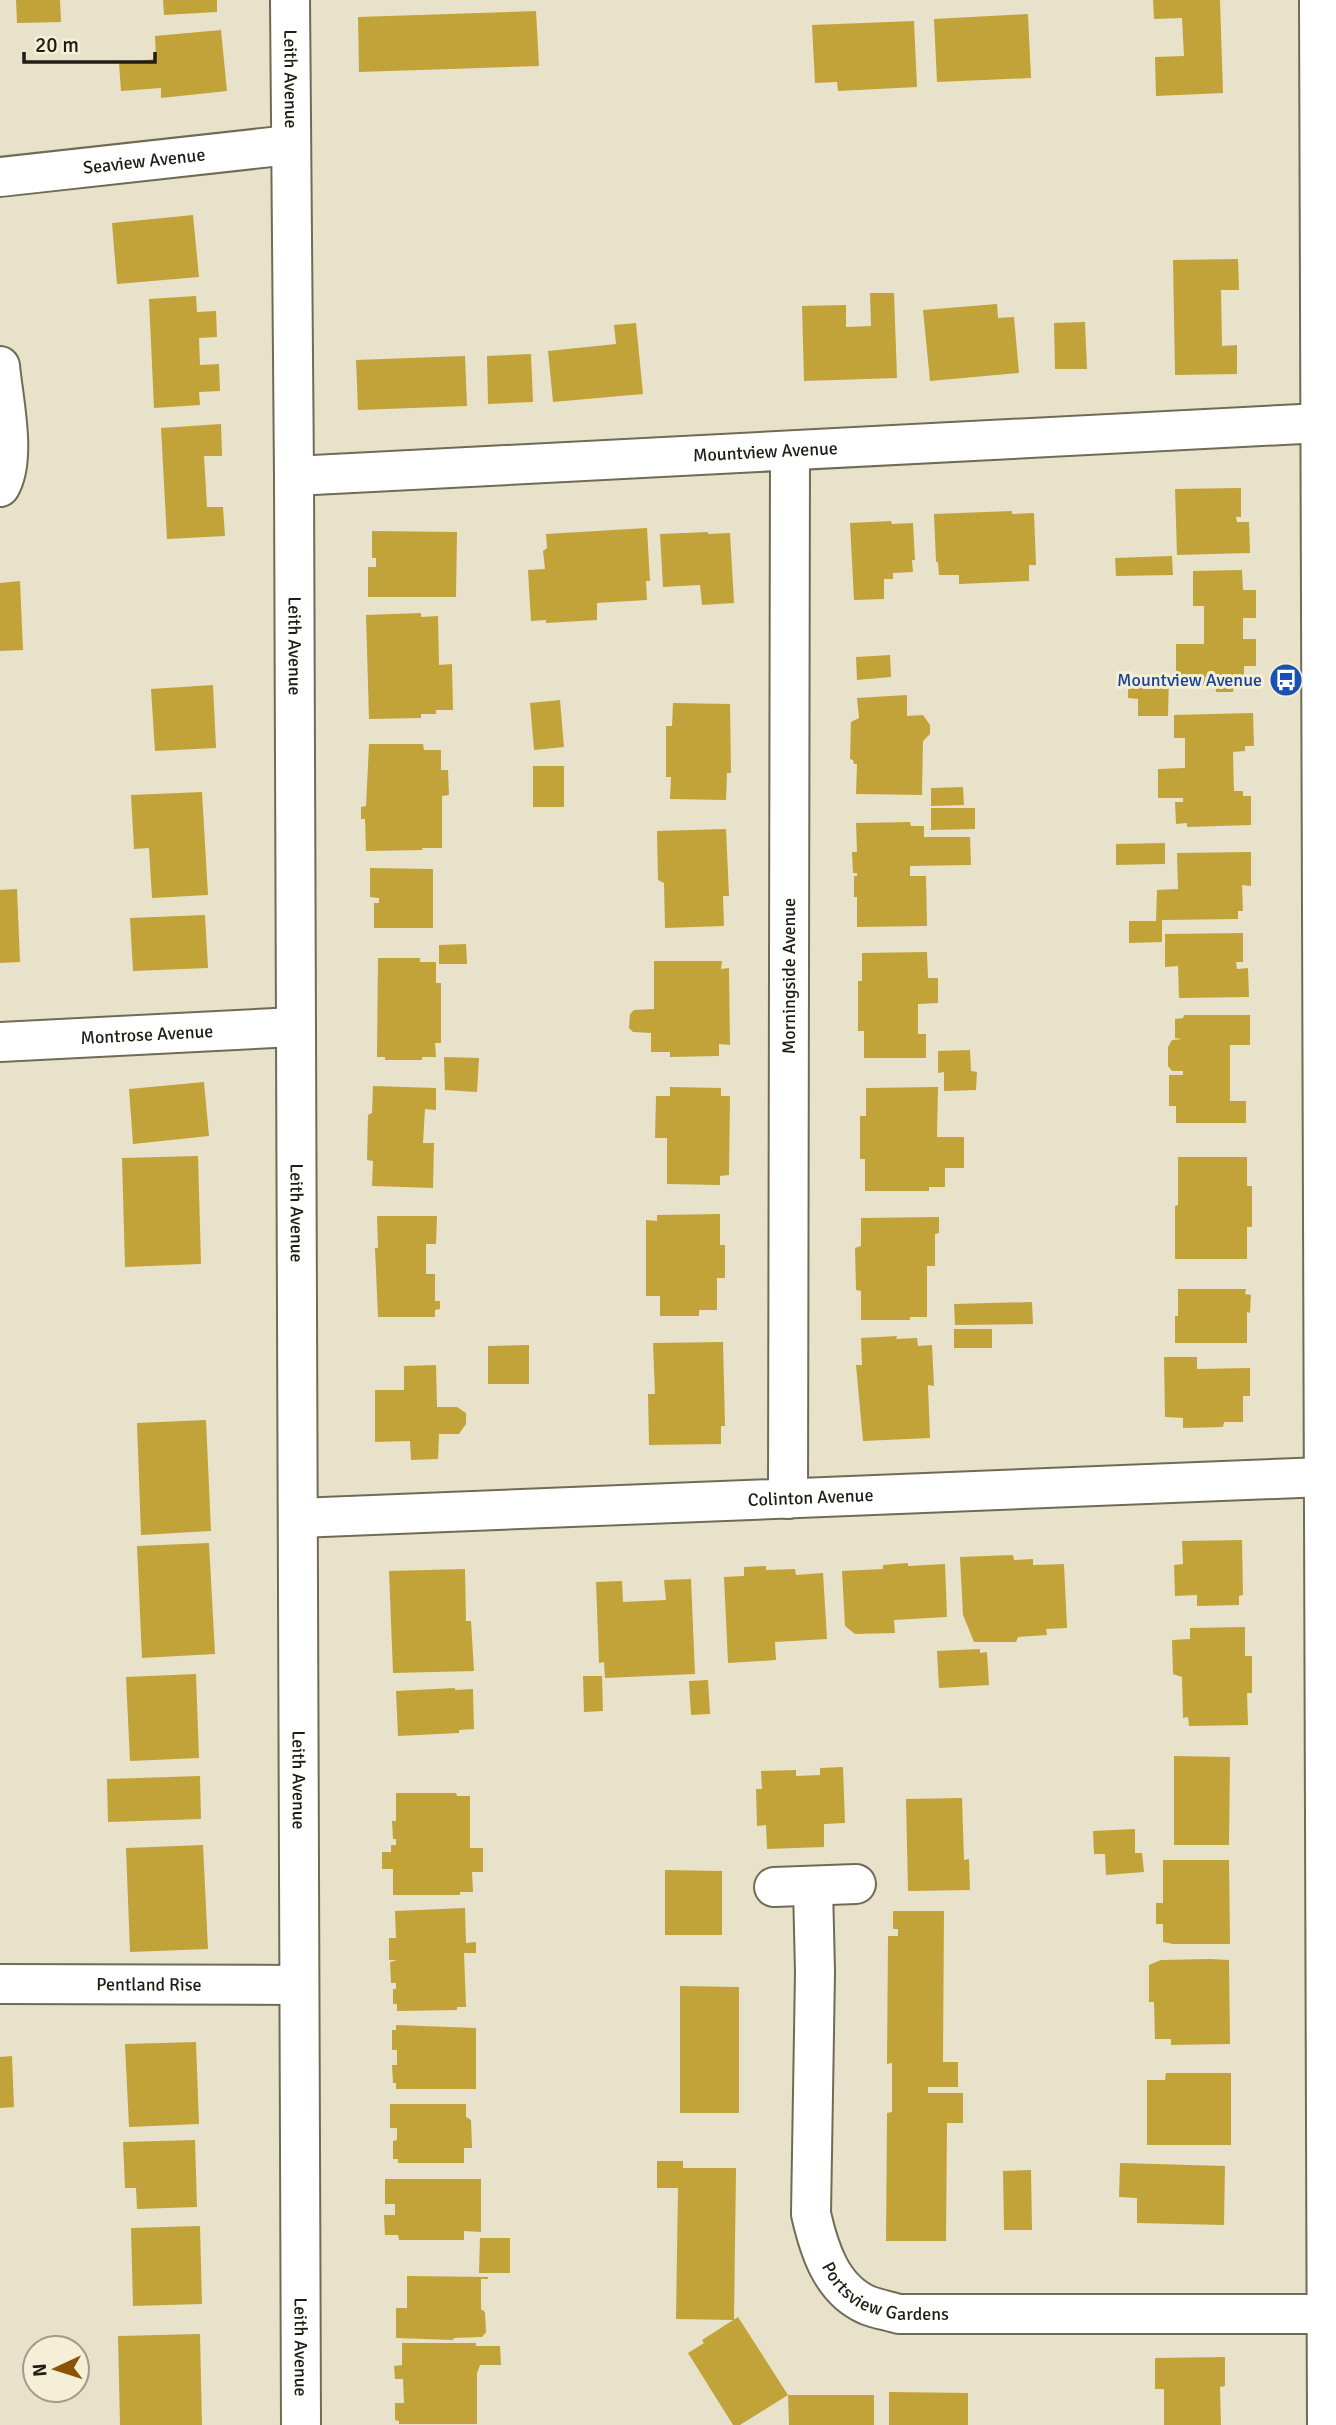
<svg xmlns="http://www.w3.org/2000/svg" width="1336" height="2425" viewBox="0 0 1336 2425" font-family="Signika,sans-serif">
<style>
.building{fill:#c1a339}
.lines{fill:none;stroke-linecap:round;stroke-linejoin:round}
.minor-casing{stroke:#716b56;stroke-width:42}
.minor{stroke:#fff;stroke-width:38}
.labels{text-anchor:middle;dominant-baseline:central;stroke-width:6;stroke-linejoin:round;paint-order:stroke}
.street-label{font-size:18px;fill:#201d14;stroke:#f6efd7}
.transit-label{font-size:18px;fill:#164399;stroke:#f6efd7;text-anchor:end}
</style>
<rect width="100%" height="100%" fill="#e9e2ca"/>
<path class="building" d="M16 0H60L61 22 17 23Z
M163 0H217V12L164 15Z
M1153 0H1220L1223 93 1156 96 1155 57 1184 56 1182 18 1154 19Z
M536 11 539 66 359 72 358 17Z
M1028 14 1031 78 937 82 934 19Z
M914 21 917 87 838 91 837 82 815 83 812 25Z
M221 30 227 91 161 98V88L121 91 119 63 156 59 155 36Z
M193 215 199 277 117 284 112 223Z
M1238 259 1239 290H1221L1222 346 1237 345V374L1175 375 1173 260Z
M870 293H894L897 378 804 381 802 306 846 305V327L871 326Z
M196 296 197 312 216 311 217 337 199 338 200 365 219 364 220 391 199 392 200 405 154 408 149 299Z
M997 304 998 318 1014 317 1019 373 930 381 923 310Z
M1085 322 1087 369H1055L1054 323Z
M636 323 643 394 553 402 548 351 616 344 614 325Z
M531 354 533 402 488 404 487 356Z
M465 356 467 406 358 410 356 360Z
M221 424 222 456H204L207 507H223L225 536 167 539 161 428Z
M1241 488V517H1236L1237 522H1249L1250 553 1177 555 1175 489Z
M1012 511V514L1034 513 1036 565H1029V581L959 584V575H939L938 562H936L934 514Z
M891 521 892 524 913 523 915 560H912L913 572 893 573V579H884V599L854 600 850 523Z
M647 528 650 581H646L647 600 597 603V620L546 623V620L531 621 528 570 545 569 543 551 547 548 546 534Z
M372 531 457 532 456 597H368V567H376V558H372Z
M708 532V534L730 533 734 603 702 605 700 585 663 587 660 534Z
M1172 556 1173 575 1116 576 1115 558Z
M1242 570 1243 590H1256V618H1243V639H1256V666H1244V686H1234L1233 692H1216L1215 685 1176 686V644H1204V606H1193V571Z
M20 581 23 650 0 651V583Z
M421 613V617L438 616 439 665 452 664 453 710H436V714H421V718L369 719 366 615Z
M890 655 891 677 857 680 856 657Z
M1128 676H1169L1168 716H1138V699L1128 698Z
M213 685 216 748 155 751 151 689Z
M907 695V716L923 715 930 725V734L923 741 922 795 856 794 857 764H854L853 760 850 759 851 722 859 718 857 698Z
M560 700 564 747 534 750 530 703Z
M673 703 730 704 731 773H727L726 800 670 799 671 777H666V726H672Z
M1253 713 1254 746H1245V751L1233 752 1234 791H1243V796H1251V825L1187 827V823L1176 824 1175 802H1183V798H1158V769L1185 768V738H1174V715Z
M369 744H423L424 750H441V770H448L449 795 442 796V848H422L423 850 366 851 365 819H361V807L366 806Z
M533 766H564V807H533Z
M963 787 964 805 931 806V788Z
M202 792 208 895 152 898 149 848 134 849 131 795Z
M931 808H975V829L931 830Z
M910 822 911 826H924V837H970L971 865 910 866V876H926L927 926 857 927V897H854V876H857V873H853L852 852H857L856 823Z
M726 829 729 896H723L724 926 665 928 664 883 658 880 657 831Z
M1165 843V864L1116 865V844Z
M1251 852V886L1242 885 1243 911H1238V919L1162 920V942L1129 943V921H1156L1157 890 1178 889 1177 853Z
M370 868 433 869V928H374V903H379V898L370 897Z
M17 889 20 962 0 963V890Z
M205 915 208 968 133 971 130 918Z
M1243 933V962H1236L1237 969 1248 968 1249 997 1179 998 1178 966 1165 967V934Z
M466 944 467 964H439V945Z
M927 952 928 978H938V1003L918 1004V1034H926V1058H864V1031H858V981H862V953Z
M378 958H420V962H436V983H441V1043H435L436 1057H422V1060H385V1057H377Z
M654 961H722L721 969 729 968 730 1045 719 1044V1056L670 1057V1052H651V1033L633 1032 629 1028 630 1014 634 1010 654 1009Z
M1184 1015H1250V1045H1230V1101H1246V1123H1176V1106H1169V1075H1183V1071H1172L1168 1066V1047L1172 1040 1182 1039 1175 1038V1019L1183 1018Z
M970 1050 971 1071 977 1072 976 1090 944 1091V1072L938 1073V1051Z
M444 1057 479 1058 477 1092 445 1090Z
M204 1082 209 1136 133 1144 129 1089Z
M373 1086 436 1088V1110L425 1109 423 1143H434L433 1188 372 1186 373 1161 367 1160 368 1115 372 1113Z
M670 1087 721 1088V1096H730L729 1175 720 1176V1185L667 1184V1138H655L656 1096H670Z
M938 1087 937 1137H964V1168H945V1187H929V1191H865V1159H860V1116H866V1088Z
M198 1156 201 1264 125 1267 122 1158Z
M1178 1157H1247V1186H1252V1227H1247V1259H1175V1206L1178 1205Z
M720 1214V1245H725V1278H717V1310H699V1316H660V1296H646V1220L657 1221V1215Z
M377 1216H437L436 1244H426V1274H435V1301H440V1309L435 1310V1317H378L375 1248H378Z
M939 1217V1233L935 1234V1266H927V1317H910V1320H861V1291L856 1290 855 1248 861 1246V1218Z
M1178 1289H1246L1245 1294 1251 1295 1250 1313 1247 1312V1343H1175V1316H1178Z
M1032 1302 1033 1324 955 1325 954 1304Z
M954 1329H992V1348H954Z
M897 1336 896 1339 917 1338 918 1346 932 1345 934 1386 928 1385 930 1438 863 1441 856 1365H862L861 1338Z
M723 1342 725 1426H721V1444L649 1445 648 1394H655L653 1343Z
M529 1345V1384H488V1346Z
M1164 1357H1197V1369L1250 1368V1396H1243V1422H1224L1223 1427 1183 1428V1418L1165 1417Z
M436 1365 437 1407H457L466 1413V1424L459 1434H439L438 1459 411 1460 410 1441 375 1442V1390H404V1366Z
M206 1420 211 1531 141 1535 137 1423Z
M1242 1540 1243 1595 1239 1596V1605L1197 1606V1595L1175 1596 1174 1565 1183 1564 1182 1541Z
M209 1543 215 1654 142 1658 137 1546Z
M1013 1555 1014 1560 1033 1559V1565L1064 1564 1067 1628 1046 1629 1047 1635 1018 1637 1016 1642H974L963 1615 960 1557Z
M908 1563V1566L945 1564 947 1617 894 1620 895 1633 855 1634 845 1626 842 1571 883 1569V1565Z
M766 1566V1570L795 1569 796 1575 823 1573 827 1639 775 1642 776 1660 728 1663 724 1577 744 1576V1567Z
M465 1569 466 1621H471L474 1671 393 1673 389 1571Z
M691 1579 695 1674 605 1678 604 1662 599 1663 596 1582 622 1581 623 1602 666 1600 664 1580Z
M1245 1627V1656H1252V1693H1247L1248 1725 1189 1726 1188 1717 1183 1718 1182 1677 1173 1674 1172 1640 1190 1639V1628Z
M980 1649V1653L987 1652 989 1685 939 1688 937 1651Z
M196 1674 199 1758 130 1761 126 1677Z
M583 1676H602L603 1711 584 1712Z
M708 1680 710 1714 691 1715 689 1681Z
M455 1688V1690L473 1689 474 1729 459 1730V1733L398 1736 396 1691Z
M1174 1756 1230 1757 1229 1845H1174Z
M843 1767 845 1823 824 1824V1847L767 1849 766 1825 757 1826 756 1789H762L761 1771 796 1770V1776L820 1775V1768Z
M200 1776 201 1819 108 1822 107 1779Z
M396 1793H456L457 1796H470V1848H483V1872H472L473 1892H460V1895H393V1869H382V1852H391V1845H396V1839H393L392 1821H396Z
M962 1798 964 1860 969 1859 970 1890 908 1891 906 1799Z
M1135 1829V1853H1142L1144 1872 1106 1875 1105 1854H1094L1093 1831Z
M203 1845 208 1949 130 1952 126 1848Z
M1163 1860H1229L1230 1944H1173L1163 1942V1924H1156V1903H1163Z
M665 1870 722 1871V1935H665Z
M465 1908 466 1943 476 1942V1953H464L466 2007H457V2010L397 2011V2004H393V1989H396V1983H391L390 1962 397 1960H389V1938H396L395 1911Z
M893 1911H944L943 2062H958V2087H928V2093H963V2123H947L946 2241H886L887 2113 892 2112V2063L887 2064 888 1936H898V1929H893Z
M1210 1959 1229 1960 1230 2044 1171 2045V2039H1155L1154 2002H1149V1965L1161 1960Z
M680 1986 739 1987V2113H680Z
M396 2025 476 2028V2089H396V2083H393L392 2065H397V2050H392V2030H396Z
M196 2042 199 2124 129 2127 125 2044Z
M12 2056 14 2107 0 2108V2057Z
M1166 2073H1231V2145H1147V2080H1165Z
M390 2104H466V2117L471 2120 472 2148H464V2163H398V2159H393V2141L397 2140V2128H390Z
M195 2140 197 2207 137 2209 136 2188H125L123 2142Z
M657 2161H683V2168H736L734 2320 676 2319 678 2188H657Z
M1120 2163 1225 2166 1224 2225 1137 2223V2198L1119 2197Z
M1031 2170 1032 2230H1004L1003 2171Z
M385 2179H481V2232L464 2231V2240H399L398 2235H385L384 2215H395V2204H385Z
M200 2226 202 2304 133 2306 131 2228Z
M480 2238H510V2273H479Z
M407 2276 488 2277V2279H481V2309L485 2312 486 2332 482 2337 454 2338 453 2340 396 2338V2308H407Z
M738 2317 788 2395 740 2425H733L688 2353 704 2343 702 2340Z
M200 2334 202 2425H120L118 2336Z
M402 2343H476V2346H500L501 2365H480L477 2373V2424H399V2421L395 2420V2403H404L403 2379H395L394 2366 402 2365Z
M1225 2357V2386L1220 2387 1221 2425H1164V2389H1155V2358Z
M889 2392 968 2393V2425H889Z
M788 2395H874V2425H789Z"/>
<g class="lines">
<defs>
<g id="minor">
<path id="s1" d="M290 0 294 476 301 2425"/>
<path d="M1319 0 1327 2425"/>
<path id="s2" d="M0 177 290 145"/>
<path d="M0 366C3 399 17 459 0 487"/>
<path id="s3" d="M294 476 1321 423"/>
<path id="s4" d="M0 1042 295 1027"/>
<path id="s5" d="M788 1499 790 452"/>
<path id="s6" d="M298 1518 1323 1477"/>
<path d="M774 1887 856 1884"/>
<path id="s7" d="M813 1887 815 1972 811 2214C819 2249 831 2289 867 2305 877 2309 889 2311 899 2314H1327"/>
<path id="s8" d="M0 1984 298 1985"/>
</g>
</defs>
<use href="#minor" class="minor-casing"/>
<use href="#minor" class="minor"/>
</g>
<defs>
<symbol id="bus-disc" viewBox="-11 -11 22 22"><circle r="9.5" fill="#1a4fb4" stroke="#f6efd7"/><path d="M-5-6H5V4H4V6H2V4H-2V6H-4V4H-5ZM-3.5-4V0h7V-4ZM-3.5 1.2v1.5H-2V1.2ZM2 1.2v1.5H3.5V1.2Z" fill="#fff"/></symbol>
</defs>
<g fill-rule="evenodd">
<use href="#bus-disc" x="1267" y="661" width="38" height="38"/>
</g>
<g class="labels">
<g class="street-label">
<text stroke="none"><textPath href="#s1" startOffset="79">Leith Avenue</textPath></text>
<text stroke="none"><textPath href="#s2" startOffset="145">Seaview Avenue</textPath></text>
<text stroke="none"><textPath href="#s3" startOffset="472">Mountview Avenue</textPath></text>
<text stroke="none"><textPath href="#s1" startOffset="646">Leith Avenue</textPath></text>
<text stroke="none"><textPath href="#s5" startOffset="523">Morningside Avenue</textPath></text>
<text stroke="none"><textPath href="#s4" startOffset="147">Montrose Avenue</textPath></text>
<text stroke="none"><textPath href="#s1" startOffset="1213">Leith Avenue</textPath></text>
<text stroke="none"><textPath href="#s6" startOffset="513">Colinton Avenue</textPath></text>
<text stroke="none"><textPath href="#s1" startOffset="1780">Leith Avenue</textPath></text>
<text stroke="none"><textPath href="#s8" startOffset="149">Pentland Rise</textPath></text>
<text stroke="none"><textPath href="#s7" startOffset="450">Portsview Gardens</textPath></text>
<text stroke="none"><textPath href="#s1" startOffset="2347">Leith Avenue</textPath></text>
</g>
<g class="transit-label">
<text x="1262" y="680">Mountview Avenue</text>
</g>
</g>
<g transform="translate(56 2369) rotate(266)"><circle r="33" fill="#f6efd7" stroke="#a09b89" stroke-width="2"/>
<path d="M0-5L12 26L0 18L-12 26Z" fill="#8a5403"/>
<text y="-10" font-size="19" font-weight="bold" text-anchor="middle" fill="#201d14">N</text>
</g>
<path d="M24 52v10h131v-10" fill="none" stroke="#201d14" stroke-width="3.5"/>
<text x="35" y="52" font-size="21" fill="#201d14" stroke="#f6efd7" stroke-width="5" paint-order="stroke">20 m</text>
</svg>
